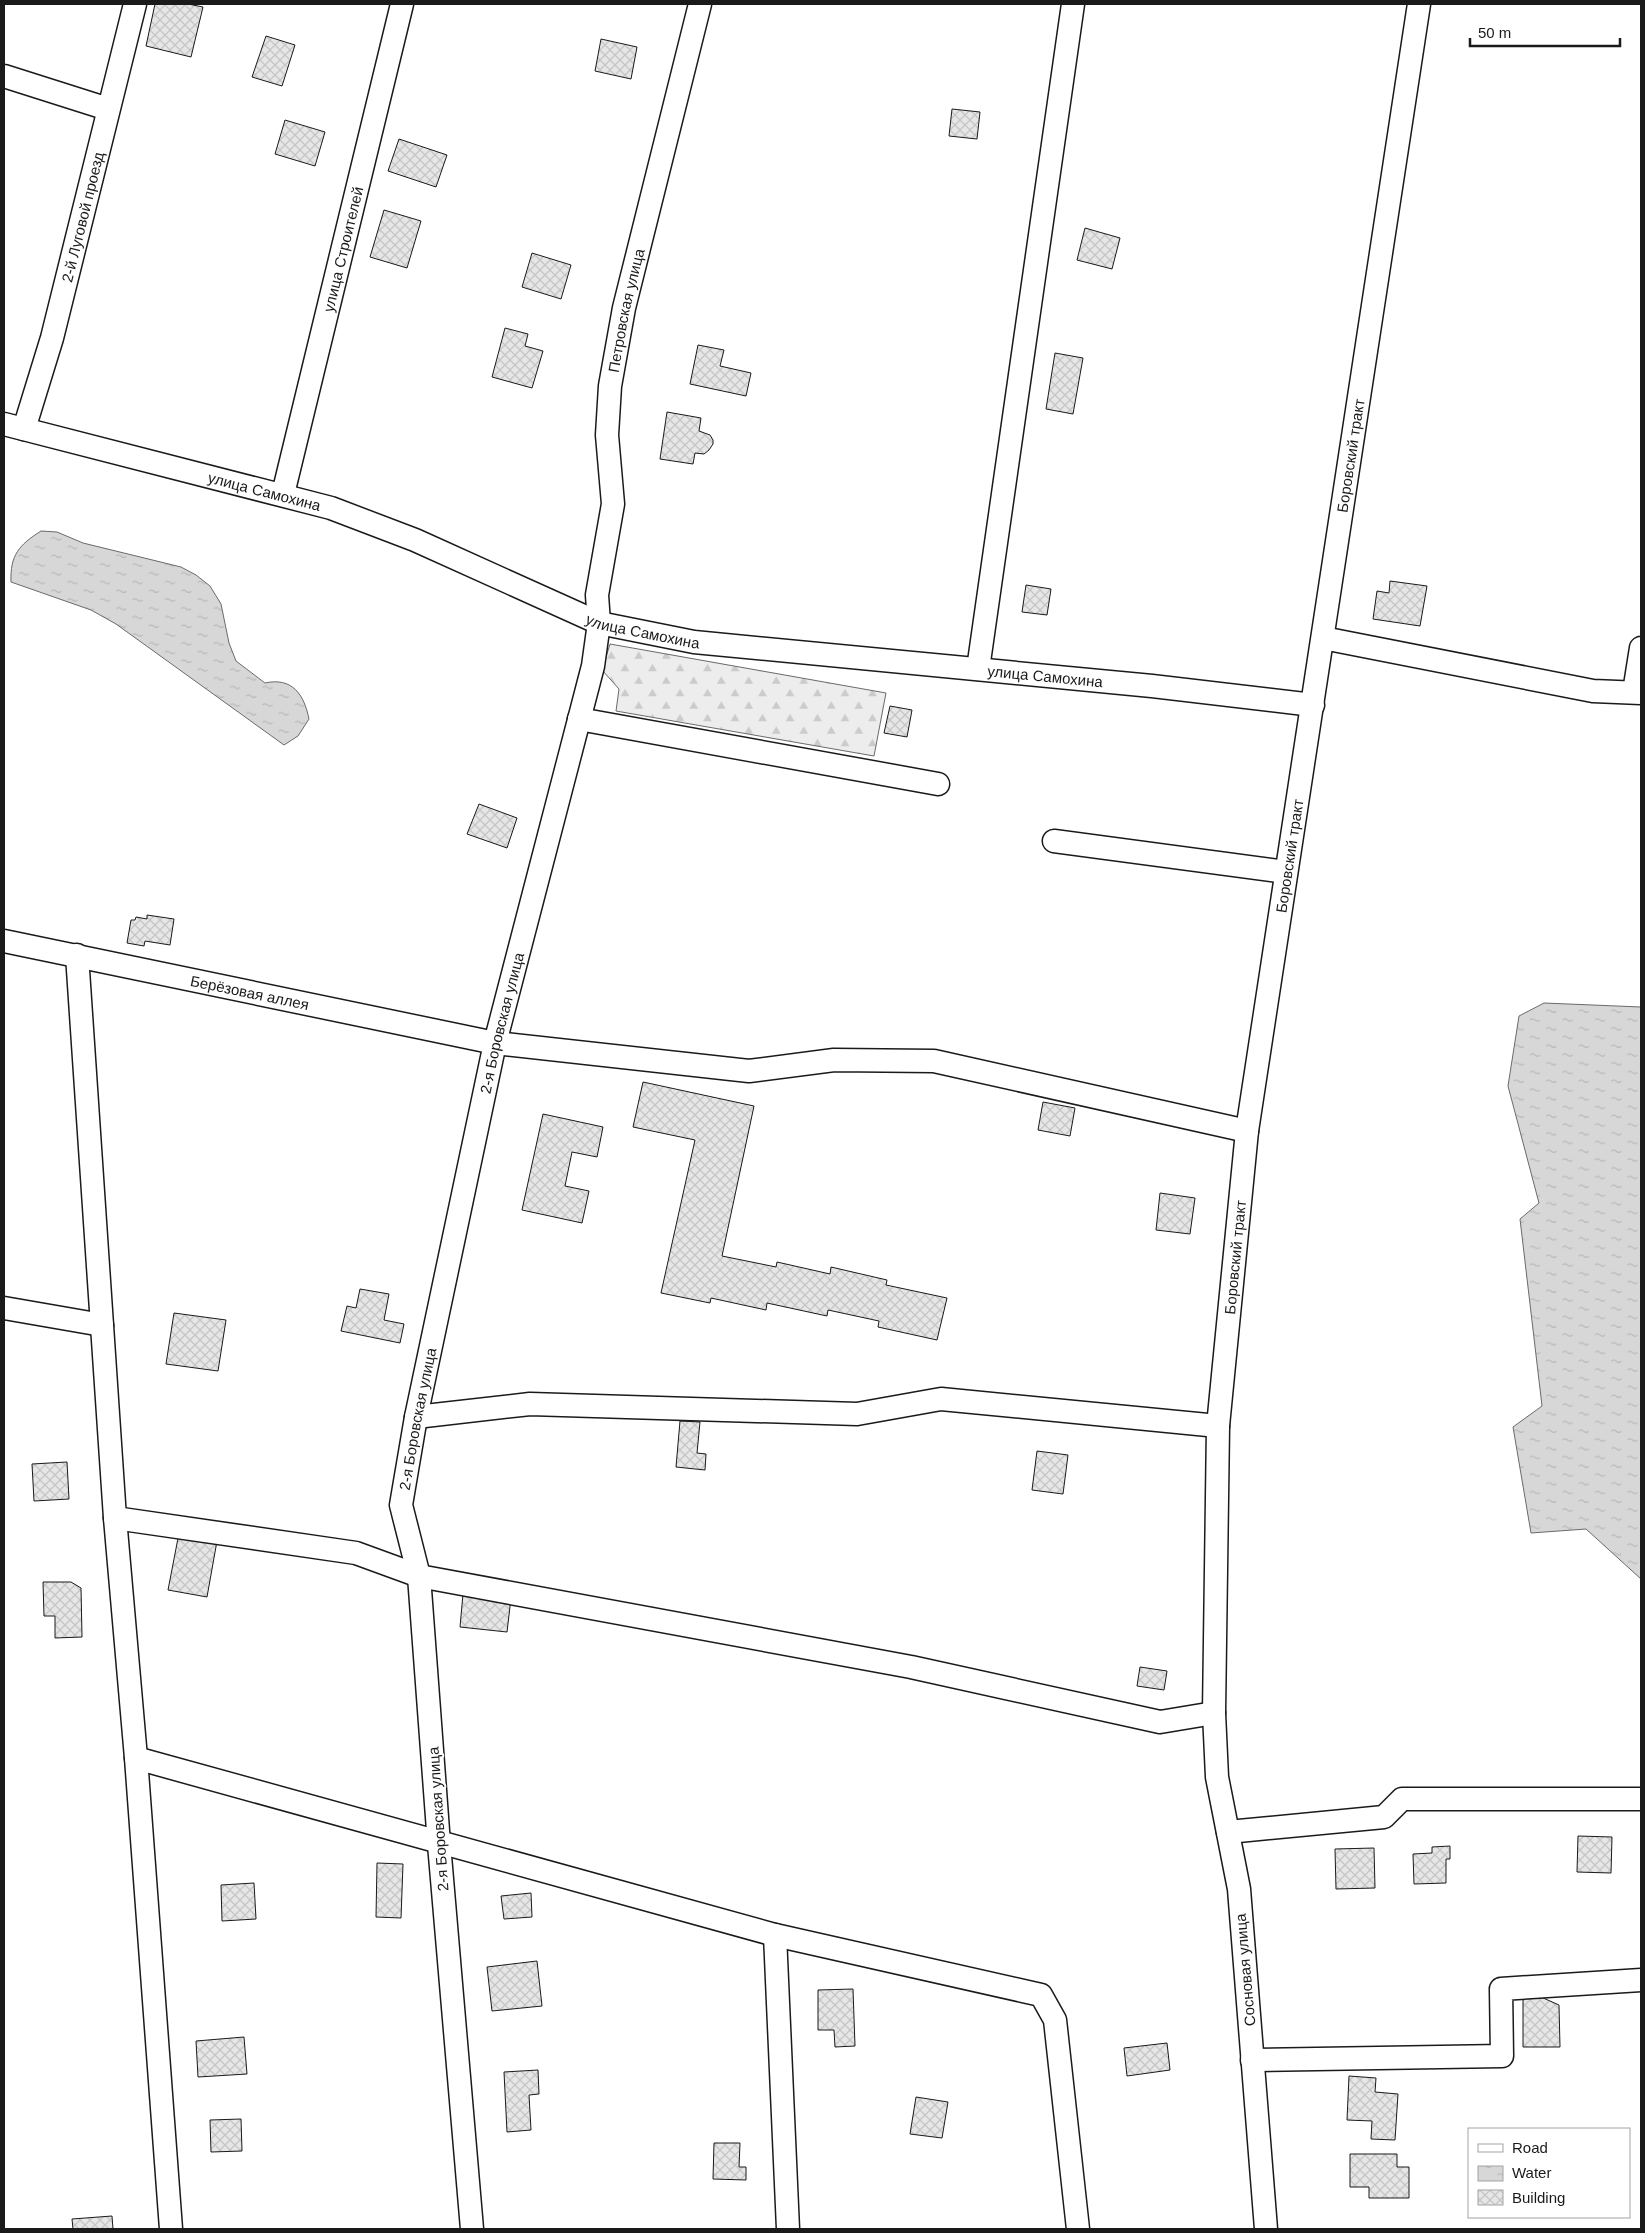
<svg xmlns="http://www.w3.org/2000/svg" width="1645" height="2233" viewBox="0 0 1645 2233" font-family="Helvetica,sans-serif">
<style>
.forest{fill:url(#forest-firs);stroke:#6a6a6a}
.water{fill:url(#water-ripples);stroke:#6a6a6a}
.building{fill:url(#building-cross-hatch);stroke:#1a1a1a}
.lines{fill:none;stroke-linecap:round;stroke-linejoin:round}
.minor-casing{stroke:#1a1a1a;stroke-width:25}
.minor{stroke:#fff;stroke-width:22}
.labels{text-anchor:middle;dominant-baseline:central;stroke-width:4;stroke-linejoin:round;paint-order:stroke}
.street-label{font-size:15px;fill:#1a1a1a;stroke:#fff}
</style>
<defs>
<pattern id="forest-firs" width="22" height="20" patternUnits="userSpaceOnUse" patternTransform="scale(1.25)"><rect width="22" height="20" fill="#ededed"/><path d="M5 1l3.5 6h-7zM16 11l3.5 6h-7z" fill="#cbcbcb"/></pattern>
<pattern id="water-ripples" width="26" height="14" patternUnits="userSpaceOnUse" patternTransform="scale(1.25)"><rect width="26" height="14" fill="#d7d7d7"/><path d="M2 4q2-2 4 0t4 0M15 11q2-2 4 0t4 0" fill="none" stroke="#b8b8b8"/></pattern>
<pattern id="building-cross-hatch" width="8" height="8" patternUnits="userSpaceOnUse" patternTransform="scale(1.25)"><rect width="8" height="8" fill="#e6e6e6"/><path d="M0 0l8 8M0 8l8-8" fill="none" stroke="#c5c5c5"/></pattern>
</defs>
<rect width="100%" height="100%" fill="#fff"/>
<path class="forest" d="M610 644 886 693 874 756 616 711 619 689 602 670Z"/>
<path class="water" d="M41 531 57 532 83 543 181 567 196 575 210 586 221 604 229 643 236 661 265 683C292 677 304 694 309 719L298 736 284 745 116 624 91 610 11 582C10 555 19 545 41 531Z
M1544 1003 1641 1007V1579L1586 1529 1531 1533 1513 1427 1542 1406 1520 1219 1539 1203 1508 1086 1519 1016Z"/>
<path class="building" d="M155 4H188L203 7 191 57 146 46Z
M266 36 295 45 282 86 252 77Z
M601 39 637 47 631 79 595 71Z
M952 109 980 112 977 139 949 136Z
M285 120 325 132 315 166 275 154Z
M399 139 447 155 436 187 388 171Z
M384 210 421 221 407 268 370 257Z
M1085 228 1120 238 1112 269 1077 260Z
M532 253 571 265 561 299 522 287Z
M505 328 528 334 525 346 543 351 532 388 492 377Z
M698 345 724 350 720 366 751 373 746 396 690 384Z
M1055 353 1083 358 1073 414 1046 409Z
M667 412 701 418 699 431 710 435 713 440V444L709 450 704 454 695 453 693 464 660 459Z
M1390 581 1427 586 1420 626 1373 619 1377 591 1389 593Z
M1026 585 1051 589 1047 615 1022 612Z
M890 706 912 710 907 737 884 733Z
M479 804 517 818 507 848 467 834Z
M147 915 174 919 170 945 145 941 144 946 127 943 131 920H135L136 917 147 919Z
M643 1082 754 1106 722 1256 776 1267 777 1262 830 1274 831 1267 887 1280 886 1285 947 1298 937 1340 878 1327 879 1321 828 1310 827 1316 767 1303 766 1310 711 1298 710 1303 661 1293 695 1140 633 1127Z
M1043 1102 1075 1108 1070 1136 1038 1130Z
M543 1114 603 1127 597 1157 572 1152 565 1186 589 1191 582 1223 522 1210Z
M1160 1193 1195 1198 1190 1234 1156 1230Z
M360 1289 389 1294 384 1320 404 1324 400 1343 341 1331 347 1306 356 1308Z
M174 1313 226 1320 218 1371 166 1364Z
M680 1421 700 1422 697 1453 706 1454 705 1470 676 1467Z
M1037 1451 1068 1455 1063 1494 1032 1490Z
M67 1462 69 1499 34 1501 32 1464Z
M179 1533 217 1541 207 1597 168 1590Z
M43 1582H71L81 1588 82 1637 55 1638V1616H44Z
M463 1594 511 1598 507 1632 460 1627Z
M1140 1667 1167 1671 1164 1690 1137 1686Z
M1578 1836 1612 1837 1611 1873 1577 1872Z
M1450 1846V1859H1446V1883L1414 1884 1413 1854 1432 1853V1847Z
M1374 1848 1375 1888 1336 1889 1335 1849Z
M377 1863 403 1864 401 1918 376 1917Z
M254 1883 256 1919 222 1921 221 1885Z
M531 1893 532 1917 504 1919 501 1896Z
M537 1961 542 2006 492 2011 487 1967Z
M853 1989 855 2046 835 2047 834 2030H818V1990Z
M1523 1997H1541L1559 2005 1560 2047H1523Z
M244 2037 247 2074 198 2077 196 2041Z
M1167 2043 1170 2070 1127 2076 1124 2048Z
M538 2070 539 2094 529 2095 531 2130 507 2132 504 2072Z
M1349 2076 1376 2078 1375 2092 1398 2094 1395 2140 1371 2139 1372 2121 1347 2120Z
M916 2097 948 2102 942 2138 910 2134Z
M241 2119 242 2151 211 2152 210 2120Z
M714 2143H740L739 2167H746V2180L713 2179Z
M1350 2154H1397V2167H1409V2198H1369V2187H1350Z
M112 2216 113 2229H73L72 2219Z"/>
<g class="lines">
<defs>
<g id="minor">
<path d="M4 76 108 109"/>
<path id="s1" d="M4 424 331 508 415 540 599 623 694 642 1152 686 1313 705"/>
<path id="s2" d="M24 429 52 338 135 4"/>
<path id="s3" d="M283 494 402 4"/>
<path d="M1323 638 1593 691 1641 693"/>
<path d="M978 669 1073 4"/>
<path d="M1634 692 1641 648"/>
<path d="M579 719 938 784"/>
<path d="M1054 841 1286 872"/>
<path id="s4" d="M4 941 495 1043 749 1071 834 1060 934 1061 1247 1131"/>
<path d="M77 955 115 1518 136 1758 171 2229"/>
<path d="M4 1308 102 1325"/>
<path d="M416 1417 530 1404 857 1414 941 1399 1218 1426"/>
<path d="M115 1518 356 1553 419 1576 911 1667 1160 1722 1214 1713"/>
<path d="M136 1758 775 1935 1041 1995 1055 2020 1078 2229"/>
<path d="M1228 1832 1384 1817 1402 1799H1641"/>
<path d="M775 1935 788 2229"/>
<path d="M1252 2060 1502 2056 1501 1989 1641 1980"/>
<path id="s5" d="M472 2229 439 1844 419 1576 401 1505 416 1417 495 1043 593 666 599 623 597 595 613 504 607 435 610 386 624 308 700 4"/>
<path id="s6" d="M1266 2229 1239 1889 1217 1777 1214 1713 1218 1426 1247 1131 1419 4"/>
</g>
</defs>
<use href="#minor" class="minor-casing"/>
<use href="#minor" class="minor"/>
</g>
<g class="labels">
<g class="street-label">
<text stroke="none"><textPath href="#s2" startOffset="220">2-й Луговой проезд</textPath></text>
<text stroke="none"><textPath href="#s3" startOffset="252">улица Строителей</textPath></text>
<text stroke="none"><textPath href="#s5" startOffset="1949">Петровская улица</textPath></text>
<text stroke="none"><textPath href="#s6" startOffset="1786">Боровский тракт</textPath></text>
<text stroke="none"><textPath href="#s1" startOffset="269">улица Самохина</textPath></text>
<text stroke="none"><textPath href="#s1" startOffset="674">улица Самохина</textPath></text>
<text stroke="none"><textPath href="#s1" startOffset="1079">улица Самохина</textPath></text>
<text stroke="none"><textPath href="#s6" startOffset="1381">Боровский тракт</textPath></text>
<text stroke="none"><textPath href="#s4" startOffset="251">Берёзовая аллея</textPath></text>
<text stroke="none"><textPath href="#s5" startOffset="1221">2-я Боровская улица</textPath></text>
<text stroke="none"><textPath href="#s6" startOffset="976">Боровский тракт</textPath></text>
<text stroke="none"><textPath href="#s5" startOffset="816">2-я Боровская улица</textPath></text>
<text transform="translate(438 1819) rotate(-94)">2-я Боровская улица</text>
<text transform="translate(1245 1970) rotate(-95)">Сосновая улица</text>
</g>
</g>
<rect width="1645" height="2233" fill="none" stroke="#1a1a1a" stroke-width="10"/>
<rect x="1468" y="2128" width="162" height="90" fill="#ffffff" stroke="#a3a3a3"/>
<rect x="1478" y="2144" width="25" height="8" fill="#ffffff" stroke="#a3a3a3"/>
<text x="1512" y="2153" font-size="15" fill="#1a1a1a">Road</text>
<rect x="1478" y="2166" width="25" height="15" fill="url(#water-ripples)" stroke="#a3a3a3"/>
<text x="1512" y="2178" font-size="15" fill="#1a1a1a">Water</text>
<rect x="1478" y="2190" width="25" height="15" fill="url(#building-cross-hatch)" stroke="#a3a3a3"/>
<text x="1512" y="2203" font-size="15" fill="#1a1a1a">Building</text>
<path d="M1470 38v8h150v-8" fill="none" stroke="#1a1a1a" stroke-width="2.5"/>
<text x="1478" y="38" font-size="15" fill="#1a1a1a" stroke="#ffffff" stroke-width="4" paint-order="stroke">50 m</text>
</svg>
